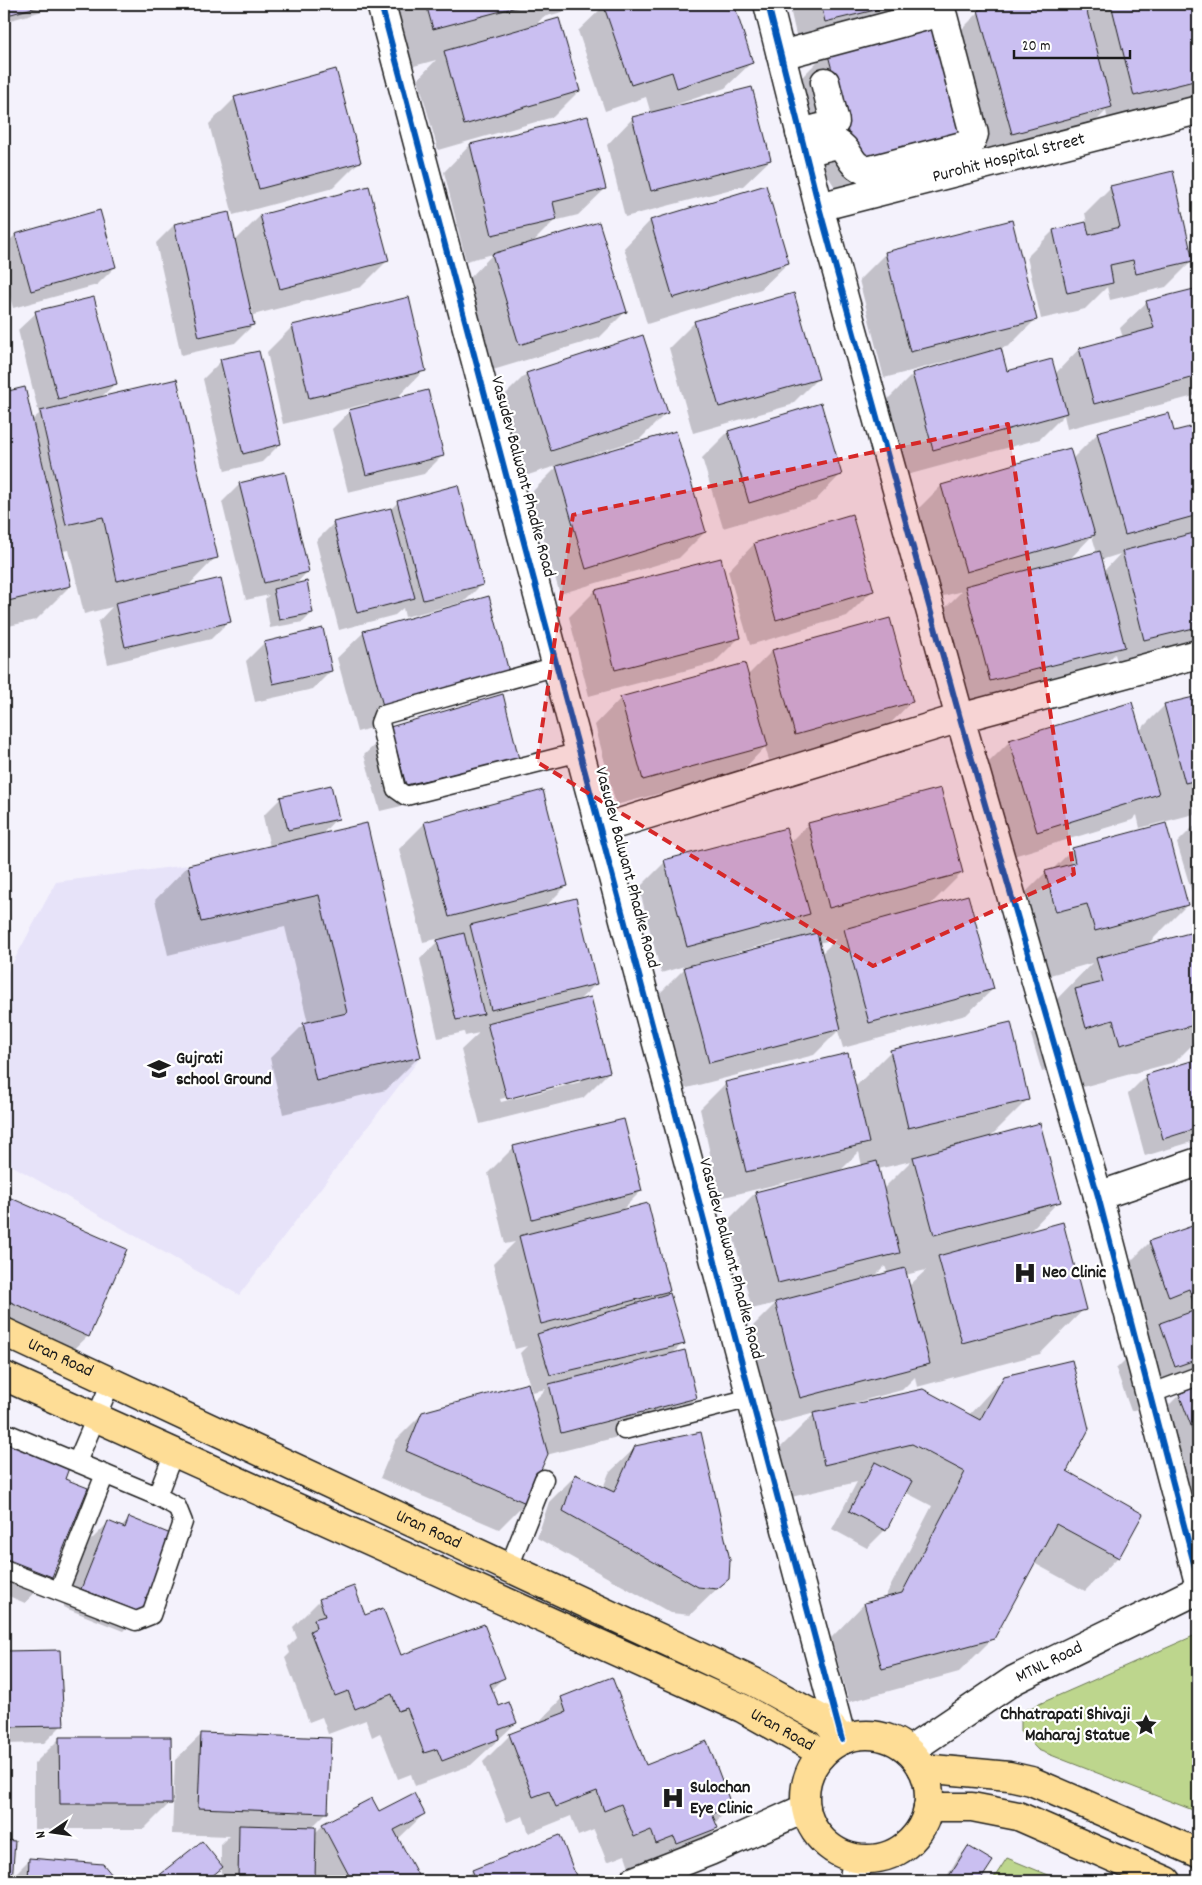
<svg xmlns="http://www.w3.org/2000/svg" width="1202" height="1885" viewBox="0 0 1202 1885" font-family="Dekko,sans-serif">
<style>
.built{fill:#e7e3f9}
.park{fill:#bdd68d;stroke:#6c7954}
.shadow{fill:#0003;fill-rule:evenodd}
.building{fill:#cabff1;stroke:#1c1c1c}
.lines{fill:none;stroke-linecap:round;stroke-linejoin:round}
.lane-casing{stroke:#1c1c1c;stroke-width:21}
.street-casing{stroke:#1c1c1c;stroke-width:31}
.secondary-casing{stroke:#1c1c1c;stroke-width:31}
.primary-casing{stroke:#1c1c1c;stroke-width:31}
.lane{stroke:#fff;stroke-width:18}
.street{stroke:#fff;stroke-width:28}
.secondary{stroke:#fff;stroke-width:28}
.primary{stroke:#fedd96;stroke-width:28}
.cycleway-casing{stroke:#fff;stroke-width:9}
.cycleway{stroke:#0057b8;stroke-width:6}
.marked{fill:#d62828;fill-opacity:0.2;stroke:#d62828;stroke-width:4;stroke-dasharray:10 6;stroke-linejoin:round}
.labels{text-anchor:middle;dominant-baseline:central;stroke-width:4.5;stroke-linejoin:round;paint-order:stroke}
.street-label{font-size:18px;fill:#1c1c1c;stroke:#fff}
.poi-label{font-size:18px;font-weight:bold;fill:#1c1c1c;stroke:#fff;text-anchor:start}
</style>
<rect width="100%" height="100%" fill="#f4f2fc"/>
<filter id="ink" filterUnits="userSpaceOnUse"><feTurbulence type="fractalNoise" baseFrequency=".02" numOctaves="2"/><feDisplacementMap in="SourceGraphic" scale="10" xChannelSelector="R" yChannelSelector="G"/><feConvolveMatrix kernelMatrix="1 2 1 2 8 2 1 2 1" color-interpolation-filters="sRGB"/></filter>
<g filter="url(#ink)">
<path class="built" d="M188 865 201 921 319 895 347 1013 317 1081 421 1057 239 1295 4 1161V979L56 882Z"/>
<path class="park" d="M1198 1634V1812L1038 1750 1021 1732V1712Z
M1007 1858 1063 1881H992Z"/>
<path class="shadow" d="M4 4H67L4 22Z
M370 4H579L574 9 543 17 534 27 579 91 553 117 438 150 418 79 436 60 388 73Z
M606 4H643L645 10 664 4H694L696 9 714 4H732L752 62 725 88 667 108V110L770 160 743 186 625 217 607 145 633 118 651 114 646 97 605 111 578 31Z
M789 4H944L799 48Z
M1008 4H1198V99L1108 121 1106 111 1085 132 985 160 953 38 979 12Z
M827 52 964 140 838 192 826 173 801 78Z
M235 98 359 162 333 188 233 215 209 124Z
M587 117 605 189 578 215 554 221 532 243 625 312 599 338 493 370 466 282 493 254 466 261 444 172 470 145Z
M765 187 788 263 761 289 647 324 624 248 650 221Z
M1111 187 1192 261 1166 287 1110 300 1107 287 1085 309 1041 319 1027 257 1053 231 1087 223 1085 213Z
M260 216 387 261 361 287 253 315 251 305 249 306 253 325 235 343 181 355 156 243 174 225 234 242Z
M15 235 115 267 97 285 13 308 4 275V246Z
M886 253 1035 320 1009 346 999 349 1006 373 1055 374 1079 349 1123 338 1120 328 1147 302 1198 289V392L1194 396 1067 429 1064 415 1040 439 907 475 887 400 913 374 954 363 953 360 884 378 859 280Z
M36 313 115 384 100 398 216 557 187 587 229 621 211 639 108 664 98 622 112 607 84 614 69 550 62 551 70 586 36 620 4 627V393L24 389 31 421 39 414 18 330Z
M695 322 818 378 791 405 693 433 669 348Z
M293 326 424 370 395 400 442 456 424 474 348 492 332 429 350 411 375 405 374 402 283 424 267 352Z
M221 361 280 444 262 462 225 471 203 379Z
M526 374 666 413 640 439 593 454V457L705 532 679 558 560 594 530 494 559 465 525 476 500 400Z
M1198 426V646L1118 666 1115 654 1097 672 964 707 940 613 962 591 940 597 915 512 941 486 1072 459 1098 433H1173ZM1092 536 1097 553 1068 561ZM1120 554 1104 571 1101 560Z
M728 432 841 474 815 501 723 528 702 458Z
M240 484 307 572 294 586 312 613 303 622 270 628 265 599 269 595 246 600 222 502Z
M398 502 482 584 464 602 405 617 403 608 395 615 339 630 316 541 334 523 391 509Z
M851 516 873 590 847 616 750 645 728 571 754 544Z
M595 591 740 637 714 663 589 696 569 617Z
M364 632 508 672 482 698 357 732 337 658Z
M264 643 331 671 313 689 255 702 246 661Z
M772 651 912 701 886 728 769 760 765 747 741 772 616 805 595 725 621 698 747 676Z
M1198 697V813L1140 828 1137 815 1132 820 1010 857 983 768 1010 741 1139 731 1165 705Z
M391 729 518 758 492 785 380 811 364 755Z
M281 798 337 818 321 835 420 1056 386 1090 283 1114 270 1058 304 1024 308 1023 285 927 168 955 155 900 188 866 270 847 263 816Z
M1198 822V913L1177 843Z
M425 823 567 885 545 907 596 984 578 1001 609 1072 583 1098 480 1124 461 1050 479 1033 465 1036 464 1032 438 1038 420 959 441 938 423 942 399 849ZM580 1079V1082L501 1102 500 1099Z
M808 824 962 873 927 908 993 989 966 1015 843 1048 838 1031 814 1055 683 1089 658 995 688 965 661 973 639 888 665 862 789 843ZM836 939 821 954 818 943ZM782 940V943L712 961V959Z
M1073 849 1187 905 1146 946 1197 932 1198 938V1039L1175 1062 1075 1089 1068 1064 1042 1072 1031 1035 1054 1012 1052 1004 1092 963 1050 975 1043 948 1012 956 1001 917 1046 872 1052 870Z
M890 1052 1028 1099 989 1138 1059 1201 1028 1233 1084 1309 1040 1354 917 1387 915 1377 902 1390 850 1404V1406L969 1415 1004 1377 1118 1557 1085 1591 1034 1563 993 1638 959 1672 849 1702 831 1638 864 1604 884 1599 932 1506 905 1492 885 1530 867 1548 832 1529 857 1482 791 1497 780 1448 815 1413 774 1424 749 1330 776 1303 752 1309 729 1219 755 1193 804 1181 803 1178 720 1198 700 1109 726 1083 855 1087ZM859 1152 862 1166 839 1172ZM911 1161 883 1189 878 1169ZM885 1266 888 1274 874 1277ZM926 1270 908 1287 905 1275Z
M1198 1060V1140L1145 1156 1128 1094 1146 1076Z
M514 1147 641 1191 620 1212 669 1291 663 1297 683 1343 672 1354 696 1397 669 1424 546 1455 525 1503 499 1529 380 1478 396 1440 422 1414 532 1403 546 1389 532 1392 520 1353 527 1346 515 1349 493 1264 515 1242 505 1244 488 1173Z
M4 1196 125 1250 88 1336 61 1362 4 1337Z
M1198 1225V1538L1153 1421 1181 1393 1131 1411 1116 1369 1146 1339 1124 1341 1105 1287 1150 1242Z
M4 1440 63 1479 51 1576 25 1603 4 1594Z
M636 1447 727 1579 690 1615 671 1613 537 1538 549 1502 576 1475 603 1488 609 1473Z
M129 1519 141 1613 123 1631 63 1607 90 1541 108 1523 121 1528Z
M320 1600 364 1616 400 1657 503 1678 491 1690 498 1708 516 1723 471 1765 415 1786 411 1774 398 1779 380 1733 372 1737 366 1720 328 1734 322 1717 309 1722 285 1658 290 1653 288 1647 297 1638 293 1627Z
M59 1651 62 1725 44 1743 4 1744V1653Z
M562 1698 645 1766 731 1806 715 1823 717 1828 691 1854 630 1870 625 1855 607 1862 594 1830 578 1836 571 1816 529 1833 523 1816 507 1822 483 1762 509 1736 536 1725Z
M202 1734 326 1813 311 1828 314 1834 323 1825 378 1812 424 1814 398 1839 420 1881H221V1868L210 1878 213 1881H153L202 1843 221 1867V1844L229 1836 172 1834 175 1760Z
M60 1738 170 1803 144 1829H34V1764Z
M559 1837 577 1881H463L473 1871Z
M4 1841 14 1842 11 1878 29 1860 103 1865 116 1881H4Z
M968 1848 991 1861 979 1881H944L959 1856Z"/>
<path class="building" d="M4 4H47L4 16Z
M426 4H528L433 29Z
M603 4H644L646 8 660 4H696L697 8 710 4H734L753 63 677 88 672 72 631 85Z
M821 4H900L825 22Z
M1004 4H1085L1112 107 1012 134 978 10Z
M1111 4H1198V80L1134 96Z
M559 18 580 91 464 125 444 51Z
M935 21 965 140 865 166 852 147 827 51Z
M336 69 361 162 259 189 234 97Z
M752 87 771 160 651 191 632 117Z
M588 116 606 189 553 202 557 220 492 235 470 144Z
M1173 171 1193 261 1136 274 1133 260 1110 265 1113 283 1067 293 1053 230 1086 222 1089 235 1120 227 1110 186Z
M766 185 789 263 673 298 650 220Z
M369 186 389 261 280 289 260 215Z
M100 210 116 267 31 291 15 234Z
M229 212 254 325 199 337 174 224Z
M1012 220 1037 320 910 352 885 252Z
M599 222 627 312 519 345 492 254Z
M1198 288V376L1094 404 1079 348 1154 328 1146 301Z
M794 293 819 379 719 407 694 321Z
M94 297 117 384 58 399 35 311Z
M409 297 426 371 309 398 292 325Z
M643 335 668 413 551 451 526 373Z
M1001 348 1007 371 1052 359 1067 413 933 450 912 373Z
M259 351 281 444 243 454 220 359Z
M177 379 218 558 117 581 103 517 66 525 40 411Z
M25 387 71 586 4 602V392Z
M428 390 444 456 366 475 349 410Z
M821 403 842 475 749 503 728 431Z
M1169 413 1174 431 1198 425V515L1125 535 1097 432Z
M676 431 706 532 586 569 556 466Z
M1070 448 1095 535 966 572 941 485Z
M285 472 309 572 264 583 239 483Z
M458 485 483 585 423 600 397 501Z
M391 508 415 598 357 613 333 522Z
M852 514 874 591 776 620 754 543Z
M1198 532V627L1144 640 1122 551Z
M1100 551 1125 647 990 681 965 586Z
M721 558 741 638 615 670 595 590Z
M221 578 231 622 125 647 115 603Z
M307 581 313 613 279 620 273 589Z
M489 596 509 672 383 706 363 631Z
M890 618 913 702 795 735 772 650Z
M323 628 332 671 273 684 264 642Z
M745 663 768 746 643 780 620 697Z
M503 694 519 759 406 785 390 727Z
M1198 696V780L1185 783 1164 704Z
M1132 702 1159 794 1037 832 1009 740Z
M331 785 339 819 288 830 280 797Z
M941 788 963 873 829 908 808 823Z
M543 790 568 886 449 917 424 822Z
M367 823 421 1057 316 1081 303 1023 347 1013 319 895 201 922 188 865Z
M1166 823 1188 905 1095 931 1087 904 1056 912 1045 871 1075 863 1072 848Z
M786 828 810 914 687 947 664 860Z
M968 895 994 989 869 1023 844 929Z
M576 898 597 984 491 1010 470 925Z
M1197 931 1198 1024 1120 1045 1113 1020 1086 1028 1075 989 1103 982 1096 958Z
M464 933 484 1014 456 1020 437 940Z
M817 933 841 1029 709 1063 684 967Z
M591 997 610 1072 507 1099 487 1023Z
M1011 1022 1029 1100 908 1128 890 1050Z
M848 1053 869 1143 746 1172 725 1082Z
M1198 1059V1128L1163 1139 1145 1075Z
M624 1119 642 1191 532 1219 513 1146Z
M1040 1123 1061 1202 934 1235 913 1157Z
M877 1161 900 1253 778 1283 755 1192Z
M4 1195 127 1249 89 1337 4 1299Z
M648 1203 670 1291 541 1324 519 1236Z
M1063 1222 1086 1310 962 1343 938 1256Z
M1198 1224V1359L1175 1367 1160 1323 1196 1310 1189 1289 1169 1297 1149 1241Z
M905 1268 930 1364 800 1398 775 1302Z
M670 1293 685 1344 550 1375 537 1334Z
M685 1350 697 1398 561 1433 549 1384Z
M1072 1360 1089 1429 1067 1471 1143 1514 1119 1558 1056 1524 994 1639 882 1669 864 1603 902 1593 965 1472 912 1444 824 1465 813 1413 923 1389 980 1420 1004 1376Z
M528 1383 548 1454 526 1503 406 1451 422 1412Z
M1198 1386V1444L1179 1394Z
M701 1432 730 1560 729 1579 717 1589 698 1587 563 1511 575 1474 614 1492 635 1446Z
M4 1438 70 1465 65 1479 88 1488 52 1577 4 1558Z
M875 1462 912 1481 886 1531 849 1511Z
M129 1517 173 1535 142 1613 81 1589 108 1521 125 1528Z
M354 1586 365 1615 383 1608 401 1655 484 1624 505 1678 490 1684 499 1706 509 1702 517 1723 498 1730 499 1739 442 1761 437 1749 424 1753 407 1708 398 1711 392 1694 355 1709 348 1691 335 1696 310 1631 316 1628 314 1619 325 1616 319 1599Z
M60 1650 64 1726 4 1727V1651Z
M612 1677 646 1765 707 1741 732 1807 712 1814 718 1828 677 1844 674 1837 656 1844 651 1830 634 1837 621 1804 604 1811 597 1791 556 1807 549 1791 533 1797 509 1734 566 1712 561 1697Z
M201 1733 331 1738 328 1813 198 1808Z
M59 1737H171L172 1804H60Z
M414 1793 425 1814 394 1830 421 1881H352L322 1824 372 1798 379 1811Z
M239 1825 316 1827 315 1881H238Z
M560 1835 578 1881H477L472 1870Z
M4 1840 15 1841 12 1881H4Z
M202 1841 223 1867 211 1877 214 1881H151Z
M968 1846 993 1861 980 1881H946Z
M29 1858 103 1864 117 1881H28Z"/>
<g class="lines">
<defs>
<path id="lane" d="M557 666 383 715 380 723 396 789 406 796 580 752
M1150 1394 1198 1376
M624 1430 751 1398
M4 1432 157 1496 174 1452
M77 1462 111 1382
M509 1567 544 1479
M4 1570 136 1621 151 1615 183 1522 177 1507 157 1496
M59 1591 105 1474"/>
<g id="street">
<path d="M768 4 819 207 960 718 1098 1196 1198 1579"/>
<path d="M781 55 934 14 943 16 974 134 970 144 867 171C847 164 852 152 838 144L805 152"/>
<path d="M800 133 828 126 835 122 825 82"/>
<path id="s1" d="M819 207 1198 110"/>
<path d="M600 829 960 718 1198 654"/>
<path d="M1098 1196 1198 1162"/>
</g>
<g id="secondary">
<path d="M381 4 842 1740"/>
<path id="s2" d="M909 1751 1014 1680 1198 1590"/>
<path d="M634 1881 710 1851 806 1808"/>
<path d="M853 1881 858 1859"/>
</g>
<g id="primary">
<path id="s3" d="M4 1332 754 1682 827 1722 842 1740"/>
<path id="s4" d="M4 1376 742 1708 810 1746 821 1755"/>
<circle cx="867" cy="1797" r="62"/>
<path d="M922 1768 1009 1776 1031 1781 1198 1853"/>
<path d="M928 1807H972L1018 1816 1167 1881"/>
</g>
</defs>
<use href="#lane" class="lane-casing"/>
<use href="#street" class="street-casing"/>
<use href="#secondary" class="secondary-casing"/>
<use href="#primary" class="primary-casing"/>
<use href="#lane" class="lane"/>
<use href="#street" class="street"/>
<use href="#secondary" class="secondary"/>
<use href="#primary" class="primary"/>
<defs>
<path id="cycleway" d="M381 4 842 1740
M768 4 819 207 960 718 1098 1196 1198 1579"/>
</defs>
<use href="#cycleway" class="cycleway-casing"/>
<use href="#cycleway" class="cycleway"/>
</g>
</g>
<path class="marked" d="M1008 424 1074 874 873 966 537 762 573 515Z"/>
<defs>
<symbol id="school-bare" viewBox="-9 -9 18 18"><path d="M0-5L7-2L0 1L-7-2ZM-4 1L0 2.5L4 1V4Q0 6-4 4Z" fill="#1c1c1c" stroke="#fff" stroke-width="2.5" paint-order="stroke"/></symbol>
<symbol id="hospital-bare" viewBox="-9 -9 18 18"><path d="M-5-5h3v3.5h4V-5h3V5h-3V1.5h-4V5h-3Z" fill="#1c1c1c" stroke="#fff" stroke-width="2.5" paint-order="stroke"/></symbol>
<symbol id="sight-bare" viewBox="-9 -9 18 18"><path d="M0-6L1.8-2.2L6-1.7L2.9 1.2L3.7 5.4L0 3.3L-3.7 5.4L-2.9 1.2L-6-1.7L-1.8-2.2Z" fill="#1c1c1c" stroke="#fff" stroke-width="2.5" paint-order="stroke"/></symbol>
</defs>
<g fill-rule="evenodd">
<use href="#school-bare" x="143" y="1053" width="32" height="32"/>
<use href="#hospital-bare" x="1009" y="1257" width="32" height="32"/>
<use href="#sight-bare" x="1130" y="1709" width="32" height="32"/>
<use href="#hospital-bare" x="657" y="1782" width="32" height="32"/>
</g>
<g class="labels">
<g class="street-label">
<text stroke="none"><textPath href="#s1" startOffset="196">Purohit Hospital Street</textPath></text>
<text transform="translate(522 477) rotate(75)">Vasudev Balwant Phadke Road</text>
<text transform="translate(626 868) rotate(75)">Vasudev Balwant Phadke Road</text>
<text transform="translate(730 1259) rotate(75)">Vasudev Balwant Phadke Road</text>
<text stroke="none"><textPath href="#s3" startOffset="62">Uran Road</textPath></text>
<text stroke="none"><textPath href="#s3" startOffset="468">Uran Road</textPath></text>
<text stroke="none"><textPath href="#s2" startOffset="166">MTNL Road</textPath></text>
<text stroke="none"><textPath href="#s4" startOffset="855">Uran Road</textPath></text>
</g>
<g class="poi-label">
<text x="176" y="1059">Gujrati<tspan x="176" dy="21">school Ground</tspan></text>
<text x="1042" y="1273">Neo Clinic</text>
<text x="1130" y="1715" text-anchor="end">Chhatrapati Shivaji<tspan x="1130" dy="21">Maharaj Statue</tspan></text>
<text x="690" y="1788">Sulochan<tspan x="690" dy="21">Eye Clinic</tspan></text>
</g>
</g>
<rect width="1202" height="1885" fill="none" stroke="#fff" stroke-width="20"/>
<rect x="10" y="10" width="1182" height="1865" fill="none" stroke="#1c1c1c" stroke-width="2" filter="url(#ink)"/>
<g transform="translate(52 1832) rotate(257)" stroke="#ffffff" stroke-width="4" paint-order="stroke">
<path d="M0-4L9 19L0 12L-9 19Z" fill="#1c1c1c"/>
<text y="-8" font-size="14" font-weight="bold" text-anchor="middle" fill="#1c1c1c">N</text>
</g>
<path d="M1014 50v8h116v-8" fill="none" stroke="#1c1c1c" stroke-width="2.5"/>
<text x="1022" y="50" font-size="15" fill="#1c1c1c" stroke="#ffffff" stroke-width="4" paint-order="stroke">20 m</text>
</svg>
